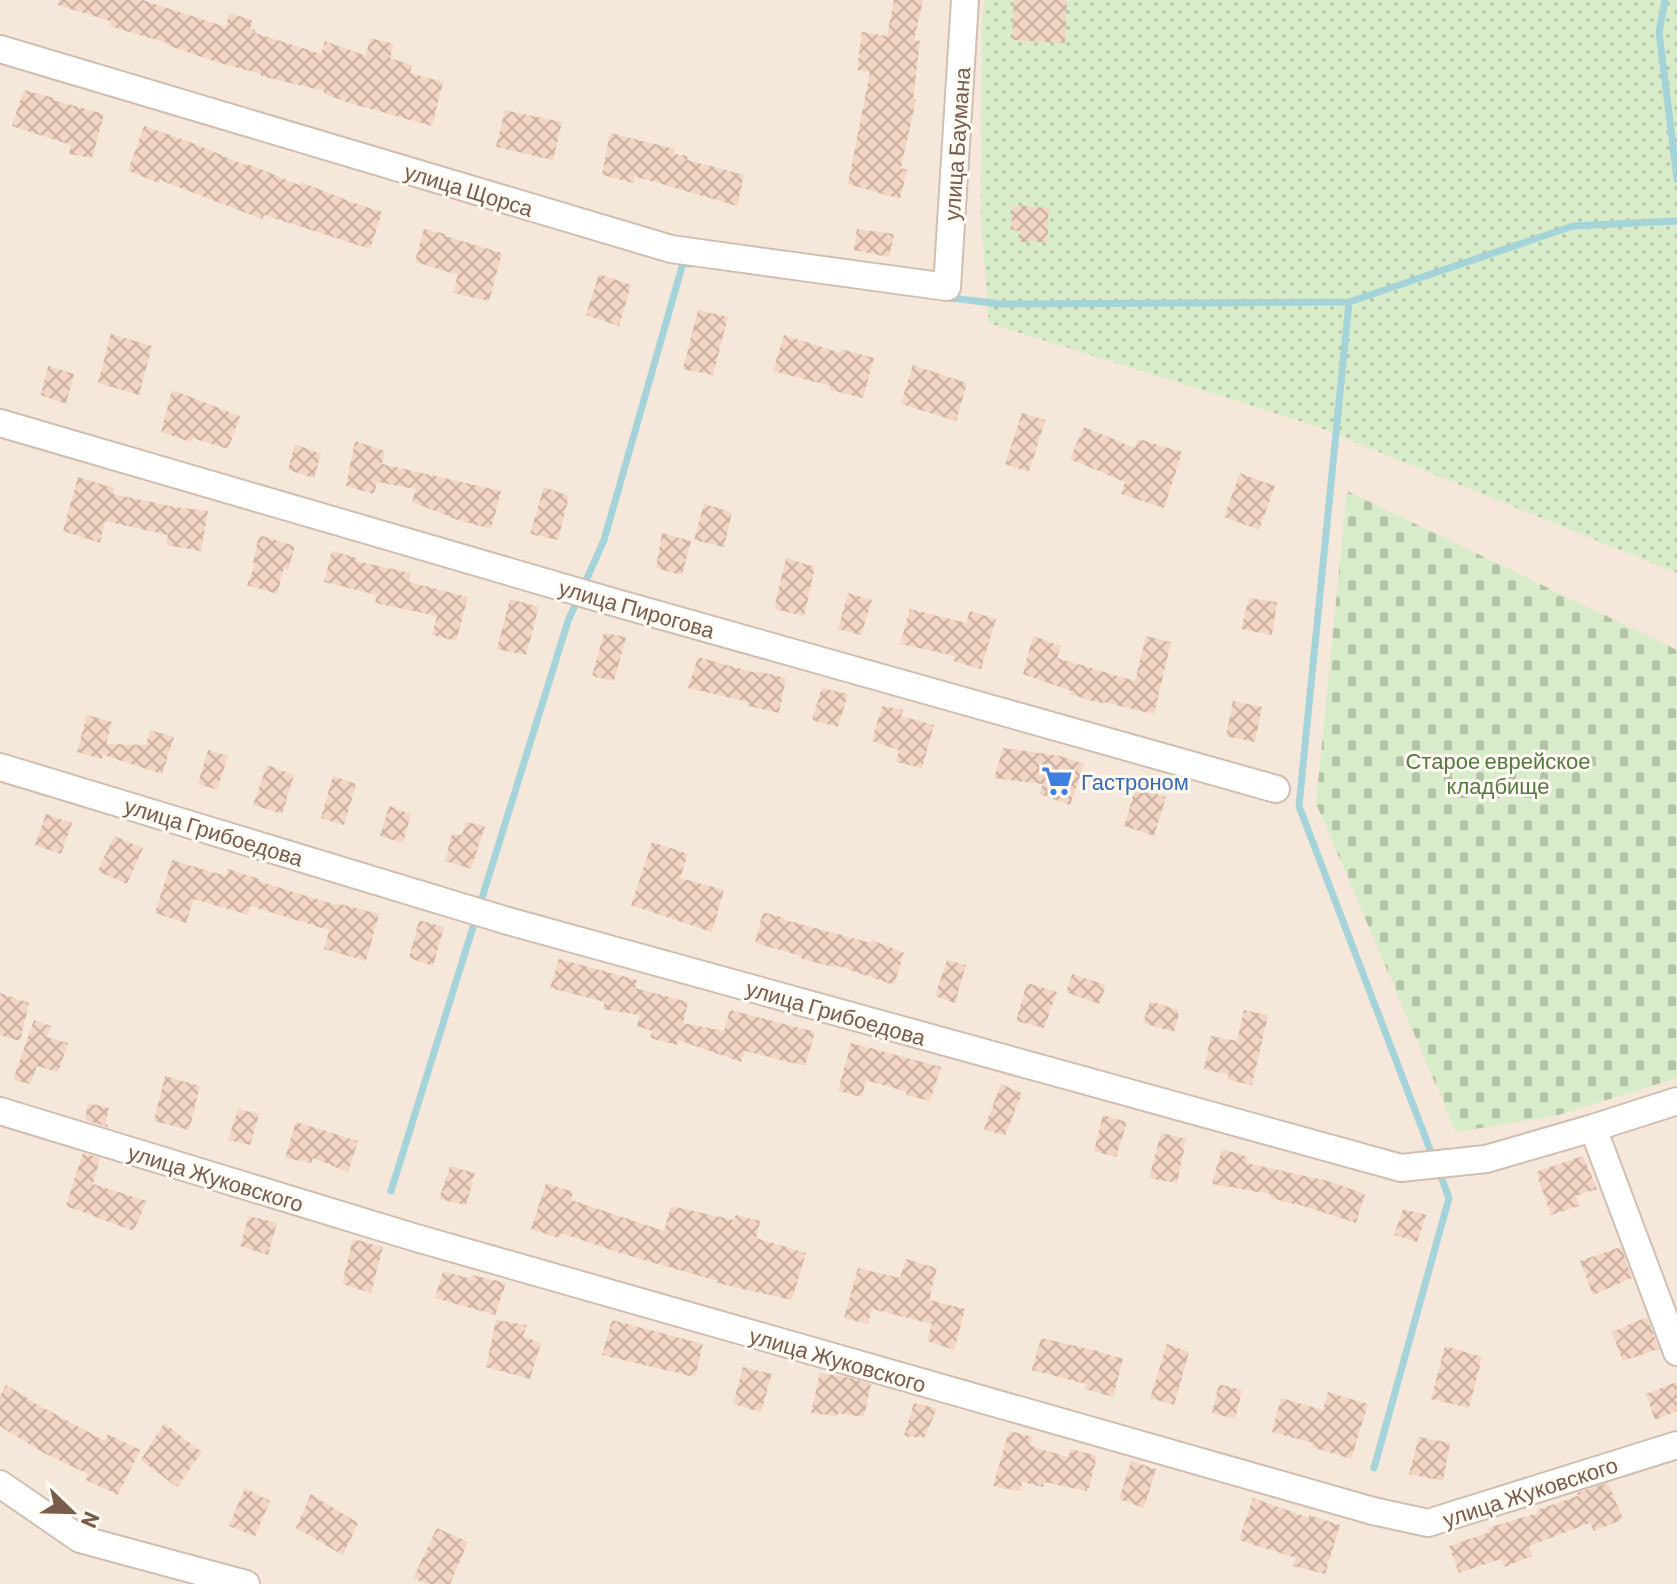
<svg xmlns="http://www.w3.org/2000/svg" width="1677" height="1584" viewBox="0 0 1677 1584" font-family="Barlow,sans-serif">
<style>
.residential{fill:#f5e8da}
.grass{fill:url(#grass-dots)}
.cemetery{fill:url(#cemetery-stones)}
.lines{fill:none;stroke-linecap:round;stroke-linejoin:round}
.stream{stroke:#a5d3da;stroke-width:7}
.building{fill:url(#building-cross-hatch)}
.street-casing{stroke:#d1beb0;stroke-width:30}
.street{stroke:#fff;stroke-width:26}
.labels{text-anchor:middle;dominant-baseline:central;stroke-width:6;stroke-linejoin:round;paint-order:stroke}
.street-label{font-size:22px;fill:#7a5c4d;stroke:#fffaf3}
.park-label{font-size:22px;fill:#537a41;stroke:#fffaf3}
.shop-label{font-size:22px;fill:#366cbe;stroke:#fffaf3;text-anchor:start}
</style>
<defs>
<pattern id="grass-dots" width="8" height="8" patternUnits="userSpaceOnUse" patternTransform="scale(2)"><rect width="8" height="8" fill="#d8ecc9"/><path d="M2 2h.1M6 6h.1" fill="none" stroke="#b4c2a5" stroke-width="1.8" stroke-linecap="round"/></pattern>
<pattern id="cemetery-stones" width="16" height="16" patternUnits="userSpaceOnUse" patternTransform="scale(2)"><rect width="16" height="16" fill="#d8ecc9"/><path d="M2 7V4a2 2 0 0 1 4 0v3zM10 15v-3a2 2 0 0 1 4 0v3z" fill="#b4c2a5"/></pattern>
<pattern id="building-cross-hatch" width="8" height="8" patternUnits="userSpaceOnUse" patternTransform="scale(2)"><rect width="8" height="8" fill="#f3d5c3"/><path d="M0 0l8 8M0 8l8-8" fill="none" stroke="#cab0a1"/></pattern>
</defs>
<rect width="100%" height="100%" fill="#fdf6ec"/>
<path class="residential" d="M0 0H1677V1584H0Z"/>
<path class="grass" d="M984 0H1677V573L1313 425 989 323 981 219 982 19Z"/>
<path class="cemetery" d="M1347 491 1677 650V1078L1555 1116 1456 1132 1316 803Z"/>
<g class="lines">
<path class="stream" d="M1665 0 1659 32 1677 179
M944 297 999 304 1349 302
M1434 1160 1299 806 1349 302 1573 226 1677 221
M391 1191 568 621 604 540 683 263 690 264
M1374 1468 1449 1198 1439 1171"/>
</g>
<path class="building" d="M59 0H142L226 27 229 13 252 20 250 29 255 30V33L321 54 325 41 366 56 370 38 394 44 390 58 412 65 410 73 443 82 432 126 353 104 324 94V91L261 76V74L216 62 167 45V43L109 26 110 21 58 5Z
M894 0H923L914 40 920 41 913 99 916 100 901 168 907 170 900 199 848 184 870 72 857 70 862 32 887 36Z
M1014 0H1067L1065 43 1012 40Z
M24 90 54 98 53 100 104 114 92 158 69 154 71 145 12 126Z
M505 110 562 122 553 160 496 147Z
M144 126 195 144 247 166 248 164 299 185 301 182 349 201 382 212 370 249 264 215 262 219 160 180 159 183 128 171Z
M610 133 675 149 674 154 688 156 687 160 744 175 737 206 634 176 633 183 602 175Z
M1013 205 1049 208 1047 242H1019L1021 232 1011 229Z
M424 229 445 234V236L502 253 489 301 453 293 458 275 415 262Z
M857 229 894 234 889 257 854 250Z
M599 274 631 285 619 326 586 315Z
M698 310 728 317 713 375 683 369Z
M111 334 152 346 139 395 98 383Z
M784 335 840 353 841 349 874 358 863 398 830 390 831 386 773 371Z
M913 365 967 383 956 421 901 404Z
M48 366 74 374 66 404 41 395Z
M172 390 240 416 228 449 192 438 191 442 161 432Z
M1022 413 1045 420 1029 472 1005 464Z
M1084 427 1135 448 1138 439 1182 452 1164 508 1121 494 1125 482 1070 459Z
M355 441 385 451 382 464 501 491 491 529 458 520 412 502 416 489 377 482 374 494 346 486Z
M295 444 321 454 314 478 288 470Z
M1240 473 1275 486 1259 530 1224 517Z
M78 477 114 488 113 494 175 507 208 511 201 551 166 545 168 535 105 521 100 543 63 531Z
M544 487 569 496 558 540 530 534Z
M704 504 732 512 724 547 694 540Z
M662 533 691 541 682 575 656 568Z
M259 535 295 546 288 570 284 568 277 594 247 585 255 564 253 563Z
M332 551 357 558 356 561 411 573 409 582 468 597 456 641 432 635 437 616 375 603 377 595 324 582Z
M786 558 815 567 804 616 774 609Z
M848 593 872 600 861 635 838 629Z
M1249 598 1277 602 1272 635 1241 629Z
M510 599 539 607 526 655 497 649Z
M910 609 966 623 970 611 996 619 981 669 953 661 955 656 900 644Z
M604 633 626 637 614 681 592 676Z
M1033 636 1061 646 1057 658 1135 681 1146 636 1171 642 1154 714 1103 702 1102 704 1070 694 1071 691 1023 674Z
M698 657 756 673 757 671 786 678 779 713 748 706 749 702 688 688Z
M822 688 848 694 838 727 812 720Z
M1233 701 1262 707 1255 742 1226 736Z
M882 706 903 710 901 716 934 725 922 768 896 762 899 750 872 741Z
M87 715 112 722 106 744 146 745 150 730 174 737 162 774 103 755 102 759 77 752Z
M1003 748 1060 756 1084 764 1070 805 1039 794 1043 784 994 778Z
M208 750 228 756 217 790 198 784Z
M267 765 294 775 282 814 253 805Z
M333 776 356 784 344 825 321 818Z
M1136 787 1166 797 1154 836 1124 826Z
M389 806 411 814 403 843 380 836Z
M46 814 72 823 61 854 35 845Z
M466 822 485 826 471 869 445 861 452 834 462 835Z
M114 836 143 848 127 884 98 871Z
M652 842 688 854 680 878 724 890 712 932 631 905Z
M172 860 226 876 228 869 259 879 258 881 336 905V903L379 914 366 961 324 949 329 930 250 906 248 915 194 899 186 923 155 913Z
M763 912 785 918V920L871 943 872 940 904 953 894 985 835 965 834 967 801 959 802 956 755 943Z
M419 920 444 927 433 966 409 958Z
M559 959 637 980 635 988 688 1002 683 1023 724 1031 730 1010 815 1032 805 1066 745 1051 741 1062 678 1040 677 1045 650 1038 652 1031 637 1026 640 1015 603 1009 605 1002 550 988Z
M947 960 966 965 955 1003 935 996Z
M1072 974 1106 985 1099 1004 1066 992Z
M1027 983 1057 992 1044 1028 1016 1021Z
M0 993 29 1003 20 1041 0 1035Z
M1150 1001 1178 1010V1018L1174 1032 1143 1023Z
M1244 1010 1268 1015 1252 1085 1227 1080 1229 1075 1204 1069 1211 1036 1237 1041Z
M34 1020 51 1026 47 1037 68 1043 58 1072 37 1066 30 1084 13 1080Z
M851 1043 941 1067 930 1101 906 1095 907 1092 866 1080 862 1097 838 1091Z
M165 1076 200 1086 189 1130 154 1121Z
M1001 1084 1022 1093 1005 1136 984 1129Z
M88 1103 109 1108 105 1124 108 1125V1127L85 1120Z
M238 1109 259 1114 250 1145 228 1140Z
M1103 1115 1127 1122 1116 1157 1094 1151Z
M296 1122 358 1141 348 1172 313 1158 311 1163 285 1158Z
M1161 1133 1186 1139 1177 1183 1149 1178Z
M1222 1149 1248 1157 1246 1163 1328 1181 1365 1194 1356 1223 1294 1203V1204L1270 1198 1271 1194 1212 1184Z
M83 1153 100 1158 93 1184 146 1201 134 1231 66 1206Z
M1583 1156 1597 1189 1576 1196 1579 1206 1551 1215 1536 1172Z
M450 1166 475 1173 471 1182H473L466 1205 439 1199Z
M546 1183 573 1192 571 1200 664 1231 671 1206 734 1220 736 1215 760 1221 756 1238 806 1253 792 1300 717 1283 718 1281 623 1254 561 1233 559 1238 531 1229Z
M1403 1209 1426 1215 1417 1242 1394 1235Z
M249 1216 277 1223 268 1255 240 1246Z
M353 1239 383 1247 371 1293 342 1284Z
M1621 1247 1632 1278 1593 1295 1580 1261Z
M906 1259 937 1268 929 1300 965 1309 954 1350 927 1341 932 1324 872 1309 868 1324 844 1318 858 1268 900 1278Z
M443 1271 471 1279 472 1275 506 1283 495 1315 435 1298Z
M1647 1317 1659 1349 1623 1361 1612 1332Z
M496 1320 527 1325 523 1336 541 1343 530 1379 486 1367Z
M612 1320 703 1344 695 1377 602 1355Z
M1041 1338 1097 1351 1123 1359 1113 1397 1085 1389 1086 1384 1032 1370Z
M1167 1344 1189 1352 1174 1405 1150 1398Z
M1445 1346 1482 1357 1469 1408 1431 1399Z
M743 1367 772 1374 761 1412 733 1404Z
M820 1373 850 1378 871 1384 864 1417 838 1413 837 1416 811 1413Z
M1677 1382V1411L1655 1420 1646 1394Z
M1219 1384 1242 1390 1235 1419 1212 1413Z
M6 1385 28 1398 27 1399 105 1441 108 1434 140 1450 118 1495 86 1480 88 1474 42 1452 0 1426V1396Z
M1328 1392 1368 1404 1351 1459 1312 1447 1313 1443 1272 1432 1281 1398 1323 1410Z
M914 1403 937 1409 924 1438 904 1436Z
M164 1423 202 1452 177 1487 141 1460Z
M1009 1431 1033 1437 1030 1446 1068 1457 1071 1449 1097 1456 1089 1488H1087V1491L1044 1482 1043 1487 1022 1482 1020 1491 993 1486Z
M1419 1437 1450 1443 1443 1481 1409 1474Z
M1131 1461 1156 1469 1144 1508 1119 1499Z
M1608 1483 1623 1519 1594 1531 1590 1523 1529 1546 1532 1556 1505 1567 1501 1559 1459 1573 1449 1546 1490 1532 1488 1528 1538 1513 1537 1510 1578 1496 1577 1493Z
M245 1488 270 1501 255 1536 229 1526Z
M311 1494 358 1523 343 1555 296 1528Z
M1253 1498 1309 1518V1515L1340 1525 1325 1574 1293 1566 1296 1558 1239 1540Z
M437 1528 468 1542 450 1584H427L413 1578Z"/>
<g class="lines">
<defs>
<path id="street" d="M0 49 671 249 947 287 965 0
M0 423 606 600 1276 789
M0 767 508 921 1401 1168 1486 1159 1593 1128 1677 1101
M0 1111 413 1237 1373 1511 1428 1523 1677 1445
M1593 1128 1677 1352
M0 1484 80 1539 246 1584"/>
</defs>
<use href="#street" class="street-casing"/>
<use href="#street" class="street"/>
</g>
<defs>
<symbol id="supermarket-bare" viewBox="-9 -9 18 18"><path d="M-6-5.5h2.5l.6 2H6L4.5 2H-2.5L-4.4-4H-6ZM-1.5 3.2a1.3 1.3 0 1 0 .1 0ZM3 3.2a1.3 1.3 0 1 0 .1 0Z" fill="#3f7fe0" stroke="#fffaf3" stroke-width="2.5" paint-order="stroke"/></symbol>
</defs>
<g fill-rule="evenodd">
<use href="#supermarket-bare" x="1035" y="759" width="44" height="44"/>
</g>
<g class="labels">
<g class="street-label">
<text transform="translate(956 144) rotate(-86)">улица Баумана</text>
<text transform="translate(469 189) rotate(17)">улица Щорса</text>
<text transform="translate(637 608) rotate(16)">улица Пирогова</text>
<text transform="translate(214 831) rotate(17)">улица Грибоедова</text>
<text transform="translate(836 1012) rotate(16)">улица Грибоедова</text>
<text transform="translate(216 1177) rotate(17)">улица Жуковского</text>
<text transform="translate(838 1359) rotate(16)">улица Жуковского</text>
<text transform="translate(1530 1491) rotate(-18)">улица Жуковского</text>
</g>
<g class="park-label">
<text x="1498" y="760">Старое еврейское<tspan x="1498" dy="25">кладбище</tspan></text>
</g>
<g class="shop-label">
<text x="1081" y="781">Гастроном</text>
</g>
</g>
<g transform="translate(72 1512) rotate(113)" stroke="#fffaf3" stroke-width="6" paint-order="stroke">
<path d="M0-6L14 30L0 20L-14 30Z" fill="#7a5c4d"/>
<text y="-12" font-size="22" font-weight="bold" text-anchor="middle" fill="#7a5c4d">N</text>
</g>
</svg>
